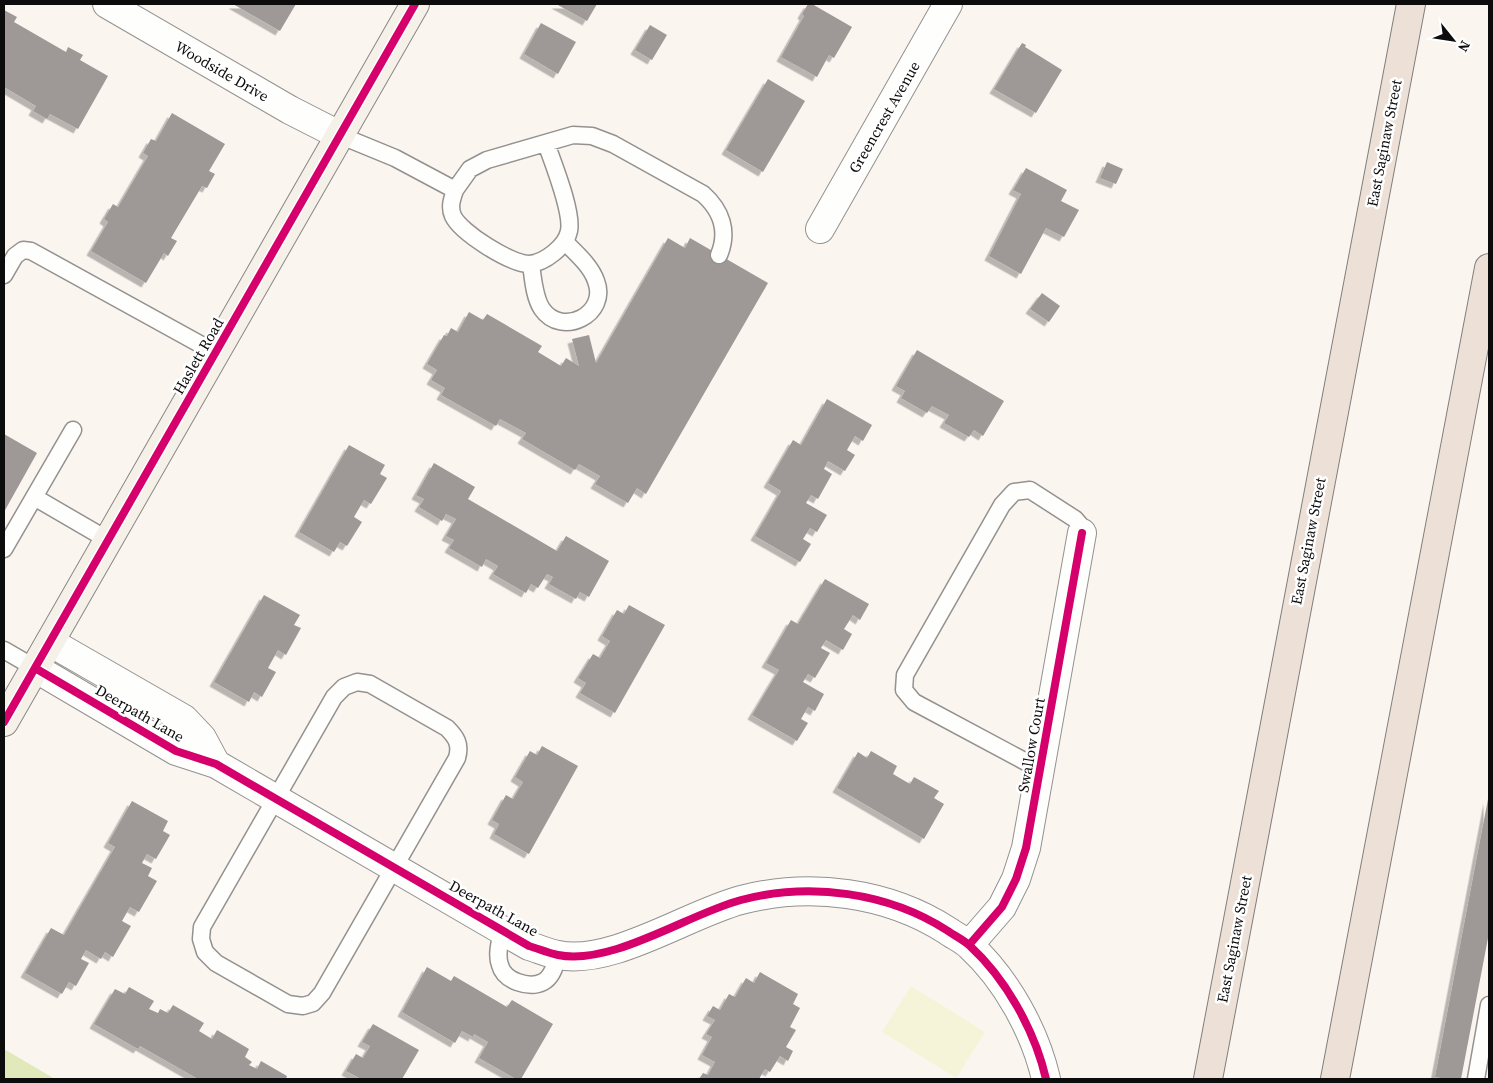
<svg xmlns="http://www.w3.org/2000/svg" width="1493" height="1083" viewBox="0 0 1493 1083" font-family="'Source Serif 4',serif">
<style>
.forest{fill:#e1e9bb}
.pitch{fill:#f6f4d8}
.building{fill:#9e9996;filter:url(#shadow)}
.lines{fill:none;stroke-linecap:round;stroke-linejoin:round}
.service-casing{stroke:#94918f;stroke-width:19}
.minor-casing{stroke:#94918f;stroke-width:30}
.secondary-casing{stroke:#8a8885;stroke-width:30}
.primary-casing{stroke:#817e7c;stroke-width:30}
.service{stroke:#fefefd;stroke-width:16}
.minor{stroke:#fefefd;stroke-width:28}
.secondary{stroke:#f5f0e8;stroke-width:28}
.primary{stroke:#ede1d7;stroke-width:28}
.cycleway-casing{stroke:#fff;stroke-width:11}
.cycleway{stroke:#d6006c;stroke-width:8}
.labels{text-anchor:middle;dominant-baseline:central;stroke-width:5;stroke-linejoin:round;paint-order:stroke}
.street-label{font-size:15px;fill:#0c0c0c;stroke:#fff}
</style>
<defs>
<filter id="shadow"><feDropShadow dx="-4.5" dy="4.5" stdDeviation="0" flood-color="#0004"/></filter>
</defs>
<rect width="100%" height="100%" fill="#fbf5f0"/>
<path class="forest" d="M4 1049 55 1079H4Z"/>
<path class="pitch" d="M911 986 985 1032 956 1078 882 1032Z"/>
<path class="building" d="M233 4H296L280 31Z
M556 4H597L587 21Z
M808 4H812L852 27 834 58 829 55 817 77 781 57 804 16 802 14Z
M4 10 17 17 14 22 66 52 68 47 83 55 80 60 108 76 78 129 50 114 47 119 33 111 36 106 4 87Z
M541 23 576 42 558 74 524 54Z
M650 25 667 35 652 60 635 50Z
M1022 43 1026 45 1025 47 1062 70 1036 113 994 89Z
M768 79 805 101 763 172 726 150Z
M172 113 225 144 209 171 215 174 207 188 202 186 171 238 177 241 168 256 164 253 146 283 91 251 108 222 104 219 113 204 118 207 148 156 143 153 151 139 156 141Z
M1107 162 1123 169 1116 184 1100 178Z
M1026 168 1067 190 1061 201 1079 210 1064 237 1046 228 1021 274 989 256 1021 194 1013 190Z
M668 238 685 248 690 238 768 283 646 494 637 488 628 503 595 484 600 476 579 464 575 470 522 439 526 433 500 419 496 426 441 395 445 388 431 380 437 370 427 364 444 335 447 336 451 328 458 332 469 312 483 320 487 314 542 346 538 352 561 366 566 358 579 366 572 339 589 335 596 363Z
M1042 293 1060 306 1049 322 1030 309Z
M917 350 1004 401 983 436 974 430 969 437 944 423 949 415 932 406 927 413 901 398 905 391 896 386Z
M827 399 872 425 863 441 855 436 847 450 855 455 845 471 828 461 824 469 832 474 818 499 811 495 806 503 827 515 817 532 810 528 803 539 811 544 800 562 755 536 781 491 768 483 793 440 801 445Z
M4 434 37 453 4 512Z
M349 445 385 465 380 474 387 478 371 504 364 500 354 517 362 522 347 546 340 542 334 552 299 532Z
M434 463 475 487 468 499 557 551 566 536 609 561 589 597 580 592 576 599 549 584 553 577 547 574 538 588 531 584 526 593 493 574 498 566 486 559 482 567 449 548 454 540 446 536 456 519 446 514 442 521 419 507 424 499 416 495Z
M825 579 869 604 860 620 853 615 844 629 852 634 843 650 826 640 821 648 830 653 815 678 808 674 803 682 824 694 815 711 808 707 801 719 808 723 797 741 752 715 779 670 766 663 791 620 798 624Z
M264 595 300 615 294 625 301 628 286 655 278 650 268 668 276 672 262 697 254 692 249 702 214 682Z
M629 605 665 625 615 713 580 693 586 683 578 678 593 654 600 658 610 641 602 636 617 610 624 614Z
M542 746 578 766 529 854 494 834 499 824 492 820 506 795 513 799 523 782 515 777 530 751 537 755Z
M871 751 897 766 893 774 910 784 914 777 939 791 934 798 944 804 924 839 837 788 858 752 867 758Z
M1488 799 1489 933 1461 1079H1448L1435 1077Z
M132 801 168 821 163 831 170 835 156 859 147 854 142 863 152 868 148 876 157 881 139 912 130 907 122 921 131 926 113 957 105 952 101 959 86 950 81 959 89 963 76 986 69 982 62 994 25 973 51 928 64 935 115 847 108 843Z
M427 967 451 981 454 976 507 1007 512 1000 553 1024 521 1079H516L479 1058 488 1042 474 1034 473 1037 462 1031 455 1043 402 1012Z
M760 972 798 994 793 1004 800 1008 790 1027 796 1030 786 1047 793 1051 788 1061 780 1056 770 1072 765 1069 759 1079H699L703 1073 708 1075 715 1062 702 1055 712 1037 706 1034 715 1020 707 1016 713 1006 720 1010 729 994 735 997 746 978 754 983Z
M129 987 154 1001 149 1009 158 1013 160 1009 168 1013 173 1005 204 1023 199 1031 212 1039 217 1030 249 1049 245 1057 252 1062 249 1065 257 1069 261 1061 287 1076 286 1079H198L140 1046 138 1049 94 1024 115 989 125 994Z
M373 1024 419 1050 402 1079H361L346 1071 356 1054 363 1058 370 1046 362 1042Z"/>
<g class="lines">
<defs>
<path id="service" d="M339 135 395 158 455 190 470 169 487 160 573 135 592 136 613 144 703 194C721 210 729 231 719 255
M455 190C452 199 449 207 453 216 461 233 511 264 529 264 545 263 566 246 569 231 573 212 553 163 546 143
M531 264C533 278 534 297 542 309 562 338 609 314 596 281 591 266 576 253 565 242
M4 275 15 256 23 250 31 251 216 353
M34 497 108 540
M4 549 73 430
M4 650 35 668
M357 682 370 684 447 728C456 737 461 744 457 758L322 993 313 1003 303 1006 288 1004 216 963 205 952 201 939 202 927 334 697 344 687Z
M1041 770 914 702 904 690 905 675 1002 505 1014 492 1030 490 1075 519 1081 526 1082 533
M502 930C500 942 496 955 500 965 504 981 529 989 543 982 553 977 555 964 559 955
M1476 1079 1489 1005"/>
<path id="minor" d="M107 4 290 110 339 135
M820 229 948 4
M50 642 184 719 202 738 216 764
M35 668 176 751 216 764 529 946C539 949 548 953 558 955 612 966 688 914 741 900 810 882 888 892 948 931 955 936 964 940 970 946 1006 979 1035 1031 1046 1079
M969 945 1002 907 1016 879 1026 848 1082 533"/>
<path id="secondary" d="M4 722 415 4"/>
<path id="primary" d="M1208 1079 1411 4
M1335 1079 1489 268"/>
</defs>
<use href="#service" class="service-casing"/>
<use href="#minor" class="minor-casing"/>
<use href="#secondary" class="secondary-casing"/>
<use href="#primary" class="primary-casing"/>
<use href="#service" class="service"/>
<use href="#minor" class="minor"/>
<use href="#secondary" class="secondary"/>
<use href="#primary" class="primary"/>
<defs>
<path id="cycleway" d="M35 668 176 751 216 764 529 946C539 949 548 953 558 955 612 966 688 914 741 900 810 882 888 892 948 931 955 936 964 940 970 946 1006 979 1035 1031 1046 1079
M4 722 415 4
M969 945 1002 907 1016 879 1026 848 1082 533"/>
</defs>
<use href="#cycleway" class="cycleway-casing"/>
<use href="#cycleway" class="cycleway"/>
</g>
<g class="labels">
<g class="street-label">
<text transform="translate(222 71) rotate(30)">Woodside Drive</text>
<text transform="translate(884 117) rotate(-60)">Greencrest Avenue</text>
<text transform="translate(1384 143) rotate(-79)">East Saginaw Street</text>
<text transform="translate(198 356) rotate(-60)">Haslett Road</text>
<text transform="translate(1308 541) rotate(-79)">East Saginaw Street</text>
<text transform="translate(140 713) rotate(30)">Deerpath Lane</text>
<text transform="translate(1031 745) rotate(-80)">Swallow Court</text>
<text transform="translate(494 908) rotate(29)">Deerpath Lane</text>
<text transform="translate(1234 939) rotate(-79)">East Saginaw Street</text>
</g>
</g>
<rect width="1493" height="1083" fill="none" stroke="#0c0c0c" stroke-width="10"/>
<g transform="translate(1453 40) rotate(120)" stroke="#ffffff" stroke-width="4" paint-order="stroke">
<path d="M0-4L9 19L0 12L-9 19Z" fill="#0c0c0c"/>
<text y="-8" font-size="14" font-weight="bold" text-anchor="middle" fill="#0c0c0c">N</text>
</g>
</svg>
